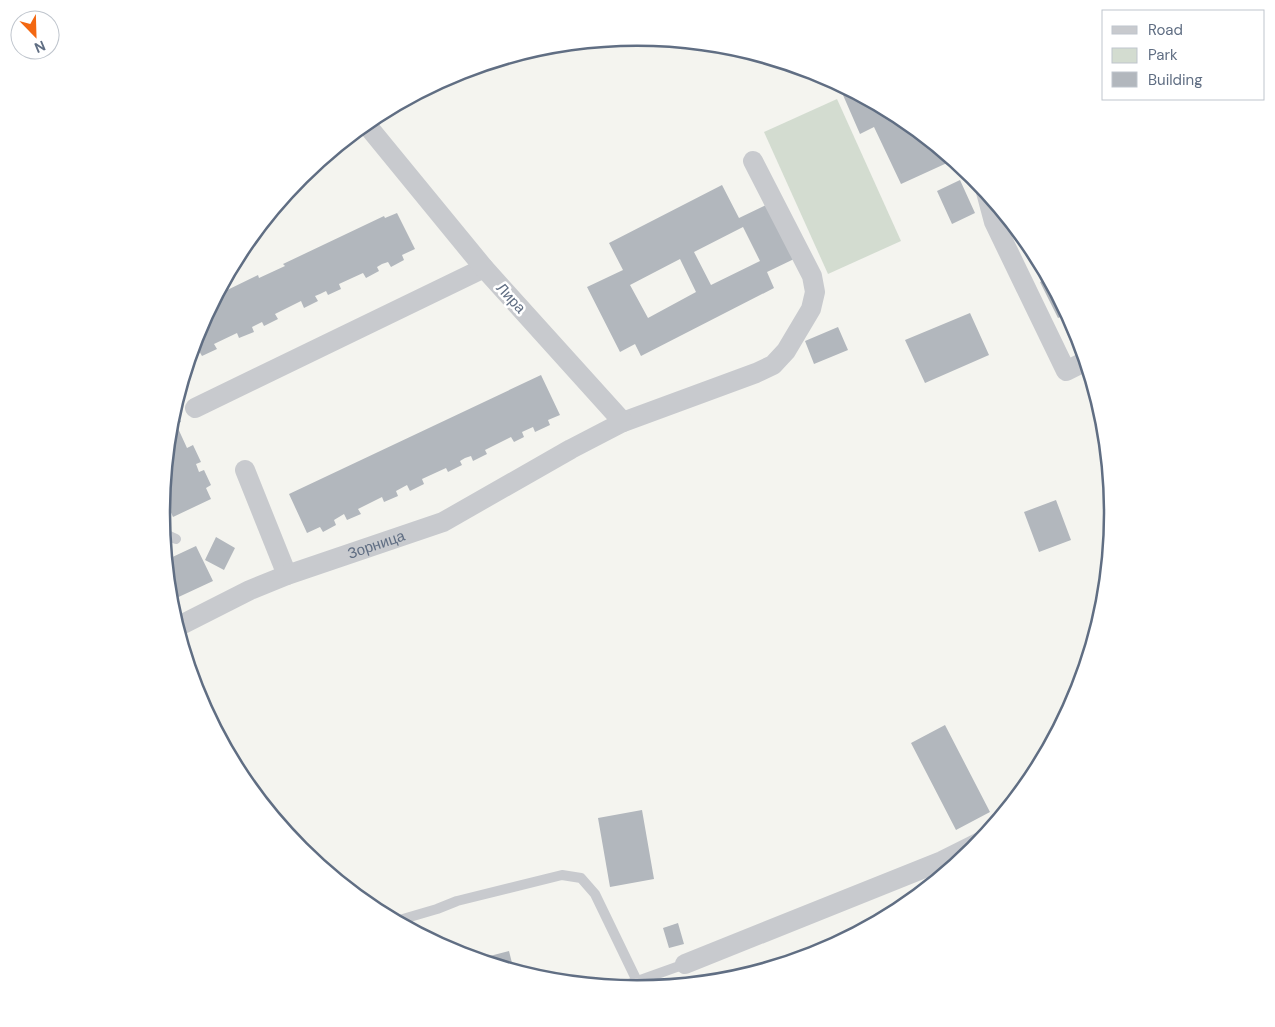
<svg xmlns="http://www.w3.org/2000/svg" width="1275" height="1027" viewBox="0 0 1275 1027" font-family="'DM Sans',sans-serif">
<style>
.green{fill:#d3dcd0}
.building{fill:#b2b7bd;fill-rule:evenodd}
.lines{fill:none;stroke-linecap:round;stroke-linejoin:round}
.service{stroke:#c8cace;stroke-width:10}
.minor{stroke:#c8cace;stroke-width:20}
.labels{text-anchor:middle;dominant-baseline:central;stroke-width:5;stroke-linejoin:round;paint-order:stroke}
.street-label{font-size:15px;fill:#606e83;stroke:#fff}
.rim{fill:none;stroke:#606e83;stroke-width:2.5}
</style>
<rect width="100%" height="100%" fill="#f4f4ef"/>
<path class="green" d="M837 99 901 241 828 274 764 132Z"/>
<path class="building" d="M852 91 902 118 940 149 947 163 901 184 874 127 860 134 843 95Z
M960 180 975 213 952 224 937 191Z
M722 185 739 218 766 205 794 259 767 272 774 288 641 356 635 344 620 352 587 287 623 270 609 243ZM743 227 760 261 711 285 694 252ZM680 259 696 292 648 318 630 285Z
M397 213 415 249 402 255 404 260 391 267 388 262 382 264 377 267 379 271 366 278 363 273 339 284 341 289 328 295 326 291 320 294 315 296 318 301 304 308 301 301 275 314 278 319 264 326 262 322 252 327 254 332 239 338 237 333 214 344 217 349 202 356 199 351 191 355 198 331 217 295 258 275 259 278 285 266 283 264 384 216 385 218Z
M1049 278 1068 314 1058 318 1040 282Z
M970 313 989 355 925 383 905 340Z
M838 327 848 350 814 364 805 341Z
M541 375 560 415 548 420 550 425 535 432 533 427 522 432 524 437 514 442 511 437 485 450 487 454 473 461 471 456 465 458 460 461 462 465 448 472 446 468 422 479 424 484 410 491 407 485 396 491 398 496 384 502 382 497 358 509 361 514 347 520 344 514 334 520 336 525 323 532 320 527 307 533 289 494Z
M175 408 181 422 176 424 187 448 193 445 201 462 196 464 199 472 204 470 211 485 206 488 211 499 173 517 163 495 171 420Z
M1056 500 1071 540 1039 552 1024 512Z
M216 537 235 548 224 570 205 560Z
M196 546 213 581 170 601 166 560Z
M945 725 990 812 956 830 911 743Z
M642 810 654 879 610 887 598 818Z
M678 923 684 944 669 948 663 928Z
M509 951 514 971 488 963 486 957Z"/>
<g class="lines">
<path class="service" d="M163 533 176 539
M396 921 437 909 457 901 562 875 581 878 595 894 637 981
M618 988 685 964"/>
<g class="minor">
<path d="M986 192 994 222 1066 371 1086 361"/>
<path d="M195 408 484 268"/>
<path d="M623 422 756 373 773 365 786 351 811 309 815 292 812 276 753 161"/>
<path d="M245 470 287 575"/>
<path id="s1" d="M177 627 250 590 287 575 443 522 571 449 623 422 484 268 366 124"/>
<path d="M685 964 942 861 980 842"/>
</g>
</g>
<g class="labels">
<g class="street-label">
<text transform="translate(511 298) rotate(48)">Лира</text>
<text stroke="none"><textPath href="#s1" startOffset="216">Зорница</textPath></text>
</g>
</g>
<path d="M0 0H1275V1027H0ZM170 513a467 467 0 1 1 934 0a467 467 0 1 1-934 0Z" fill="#fff" fill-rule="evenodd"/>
<path class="rim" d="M170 513a467 467 0 1 1 934 0a467 467 0 1 1-934 0Z"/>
<rect x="1102" y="10" width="162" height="90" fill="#ffffff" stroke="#bfc5cd"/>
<rect x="1112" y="26" width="25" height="8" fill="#c8cace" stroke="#bfc5cd"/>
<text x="1148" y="35" font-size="15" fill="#606e83">Road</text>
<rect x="1112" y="48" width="25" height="15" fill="#d3dcd0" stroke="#bfc5cd"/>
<text x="1148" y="60" font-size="15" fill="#606e83">Park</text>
<rect x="1112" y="72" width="25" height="15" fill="#b2b7bd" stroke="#bfc5cd"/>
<text x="1148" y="85" font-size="15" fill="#606e83">Building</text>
<g transform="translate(35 35) rotate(157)"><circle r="24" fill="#ffffff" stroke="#bfc5cd"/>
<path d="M0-4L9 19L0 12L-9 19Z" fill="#f36711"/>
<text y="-8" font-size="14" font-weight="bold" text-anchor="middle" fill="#606e83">N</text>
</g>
</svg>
